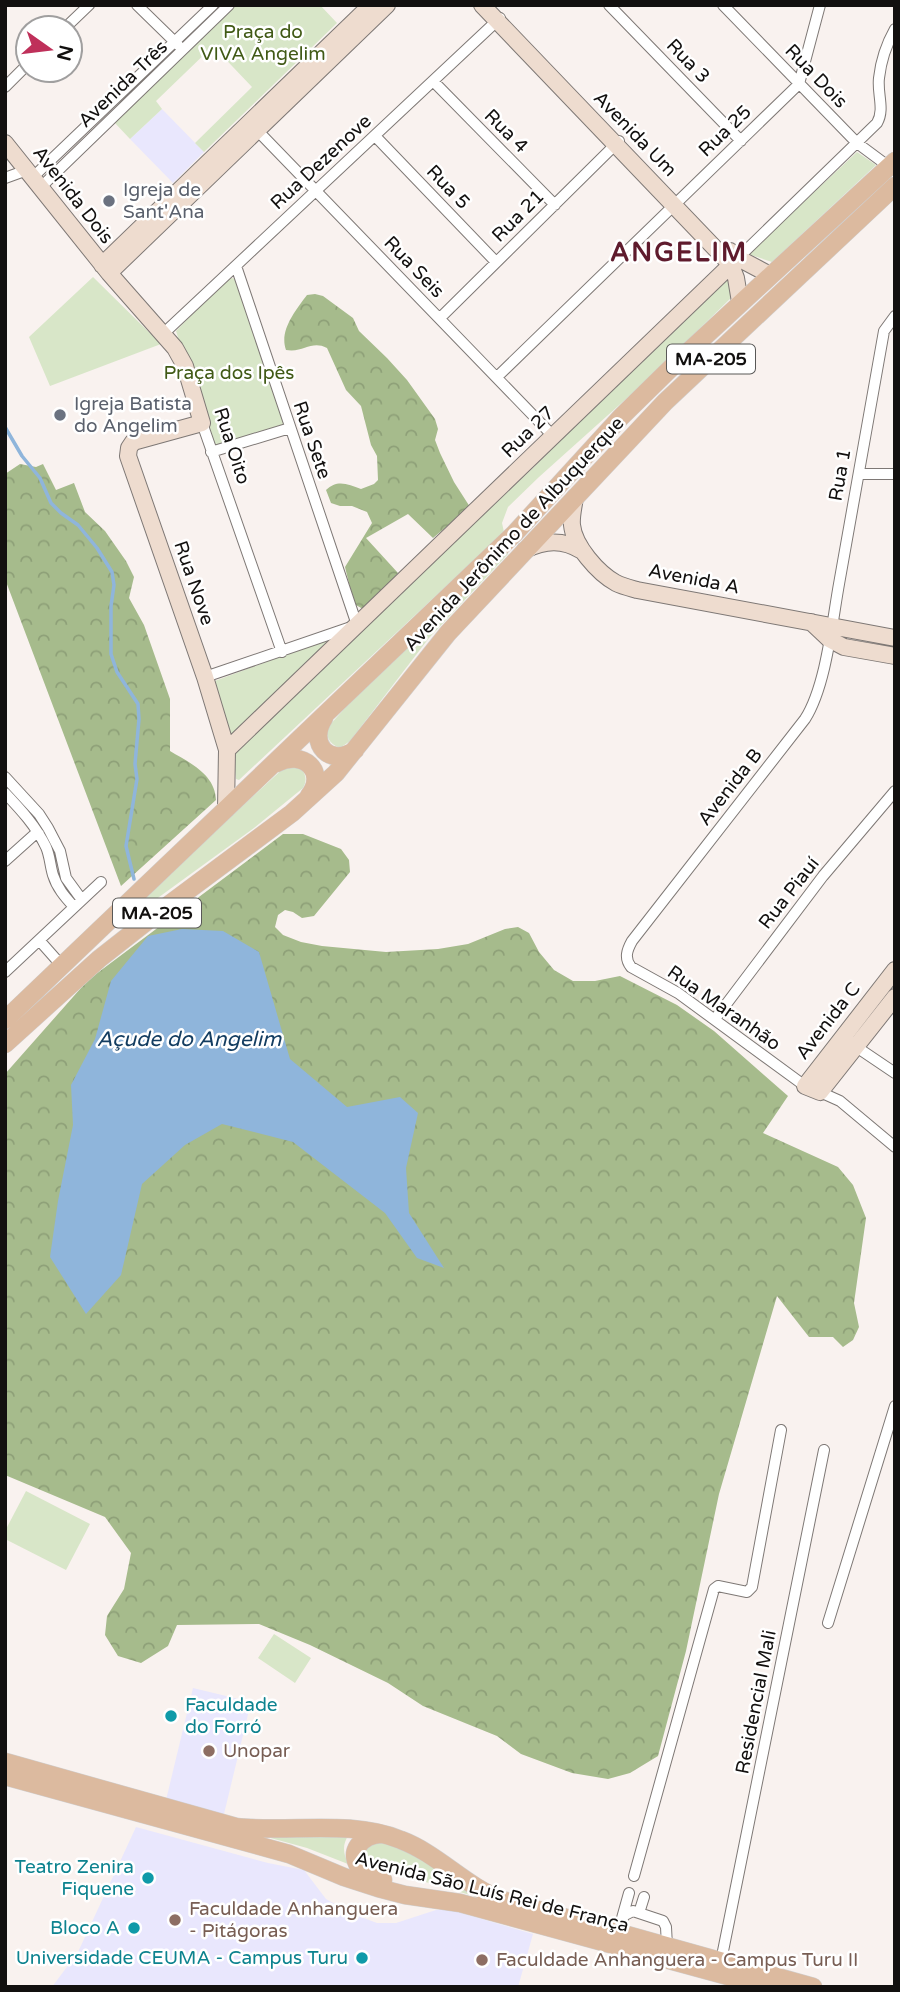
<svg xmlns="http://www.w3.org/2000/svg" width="900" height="1992" viewBox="0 0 900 1992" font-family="'Varela Round',sans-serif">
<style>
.education{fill:#e9e7fd}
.green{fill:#d8e6c8}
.forest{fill:url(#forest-crowns)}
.water{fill:#8fb5db}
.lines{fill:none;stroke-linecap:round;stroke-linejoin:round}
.stream{stroke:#8fb5db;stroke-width:3.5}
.street-casing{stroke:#7e7875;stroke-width:12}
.secondary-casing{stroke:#7e7875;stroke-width:18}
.primary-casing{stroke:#d0cfcf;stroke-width:19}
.street{stroke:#fff;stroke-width:10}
.secondary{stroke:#eedccf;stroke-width:16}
.primary{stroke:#dcba9f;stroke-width:18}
.worship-dot{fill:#6b7280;stroke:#fff;stroke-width:2.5}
.culture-dot{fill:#0f9aa8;stroke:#fff;stroke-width:2.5}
.education-dot{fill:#8d6e63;stroke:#fff;stroke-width:2.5}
.labels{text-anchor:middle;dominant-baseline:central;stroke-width:5;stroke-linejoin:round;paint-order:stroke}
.shield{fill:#fff;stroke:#595857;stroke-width:2}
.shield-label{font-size:18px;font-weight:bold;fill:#12100f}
.park-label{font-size:19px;fill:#415a16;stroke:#fff}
.street-label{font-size:19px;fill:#12100f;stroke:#fff}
.worship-label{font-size:19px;fill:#5b616d;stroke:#fff;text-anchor:start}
.culture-label{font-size:19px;fill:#0d838f;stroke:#fff;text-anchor:end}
.education-label{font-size:19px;fill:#785e54;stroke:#fff;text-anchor:start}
.water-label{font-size:21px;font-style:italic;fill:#133d61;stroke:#fff}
.district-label{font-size:26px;font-weight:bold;letter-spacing:2px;fill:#5f1b2d;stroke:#fff}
</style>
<defs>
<pattern id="forest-crowns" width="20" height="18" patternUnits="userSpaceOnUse" patternTransform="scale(1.75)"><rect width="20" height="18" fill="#a6bb8c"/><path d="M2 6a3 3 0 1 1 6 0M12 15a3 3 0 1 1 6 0" fill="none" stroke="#8ea078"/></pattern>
</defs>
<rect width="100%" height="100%" fill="#f9f2ef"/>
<path class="education" d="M162 109 204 152 173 183 130 139Z
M193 1688 251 1702 224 1814 166 1800Z
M136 1827 268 1863 304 1870 326 1899 353 1914 377 1923H396L436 1910H451L533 1934 518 1987H52L78 1952Z"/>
<path class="green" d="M235 5H320L337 23 204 152 195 143 252 87 213 46 156 101 162 109 130 139 114 122Z
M857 152 876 165 772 262 748 254Z
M727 274 732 297 646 381 539 477 508 507 502 523 504 532 239 780 236 779 233 751 235 748 533 468Z
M93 277 161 344 50 386 29 337Z
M232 278 236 279 284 424 213 446 176 331 226 279Z
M508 549V554L429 638 350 741 340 748C331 745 326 738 327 728L364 687Z
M328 639 331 642 231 737 212 682Z
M287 765 302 769C306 776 307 781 303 788L254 828 144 908 129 910Z
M26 1491 90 1524 66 1570 5 1539V1531Z
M274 1634 311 1658 295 1683 258 1658Z
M256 1834H349C342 1845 343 1852 348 1864L307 1848Z
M375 1840C413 1849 443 1872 474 1895H470L368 1865 364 1860V1849Z"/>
<path class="forest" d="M315 294 323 296 353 318 359 331 387 358 407 380 435 419 438 429 435 440 440 453 454 482 470 507 433 538 408 514 366 538 398 573 369 606 363 609 354 604 345 567 372 523 367 512 352 506H340L331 503 326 490C337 479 348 484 361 489L374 484 378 480 377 456 371 445 361 406 346 390 327 348C311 340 304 353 286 350 279 331 295 311 307 295Z
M20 464 36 467 43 464 56 490 74 483 85 512 105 531 126 561 134 577 129 598 144 625 170 699V751C190 763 215 774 216 800L121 886 5 579V474Z
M283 834H303L341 849 349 860 350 872 314 916 302 918 293 912 285 910 278 915 275 927 283 935 301 942 322 946 386 952 438 949 468 944 505 929 518 927 529 933 539 952 554 970 573 981H595L620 976 677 1005 714 1031 788 1096 763 1133 838 1167 853 1185 866 1218 854 1303 859 1327 853 1340 843 1347 833 1337H809L777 1296 719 1494 686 1651 658 1756 630 1773 608 1779 572 1773 521 1754 497 1736 423 1706 388 1683 310 1645 259 1624 177 1625 168 1646 141 1663 118 1656 105 1635 107 1616 124 1589 131 1553 105 1517 5 1475V1074L88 980Z"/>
<path class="water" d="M182 929 223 931 259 952 290 1059 347 1107 400 1097 418 1113 406 1168 409 1213 444 1268 417 1258 385 1213 293 1142 222 1124 185 1145 142 1184 121 1275 86 1314 50 1257 58 1201 73 1125 71 1085 95 1039 111 981 148 936Z"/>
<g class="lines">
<path class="stream" d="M5 427 22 456 40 478 51 503 61 513 78 525 97 548 112 572 114 585 111 606V654L117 672 138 704 139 719 135 764 137 779 126 846 134 879"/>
<defs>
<path id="street" d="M137 5 178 45
M609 5 741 141
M723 5 857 143 888 166
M65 28 89 5
M433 81 555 205
M5 87 28 64
M254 127 553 436
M375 136 496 262
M33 177 213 5
M5 178 27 170
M41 187 229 5
M738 258 877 123C885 109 877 94 879 78 881 60 886 45 895 29
M440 318 619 141
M163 334 500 18
M497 377 799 84 820 5
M202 423 282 652
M211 452 290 428
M859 474H895
M205 677 357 625 236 266
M5 777 39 814 48 828 60 851 66 878 82 900
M5 793C21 810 36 826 46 847 50 856 50 865 53 875 57 888 65 897 74 907
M5 861 34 835 39 834
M39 940 62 966
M5 972 101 882
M715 1019 823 876 895 791
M855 1046 895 1073
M805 1086 678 993 631 967C624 958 627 950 632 941L805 719C826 686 832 623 839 584 854 500 869 415 884 331L895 316
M820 1092 840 1101 895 1147
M828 1623 895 1406
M634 1876 714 1589 718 1586 747 1592 752 1587 781 1430
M639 1913 644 1897
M622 1918 629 1893
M614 1931 625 1915 633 1911 663 1921 666 1927 667 1946
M721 1961 824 1450"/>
<path id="secondary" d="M482 5 731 265 736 278 740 302
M5 143 109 273 175 348 185 366 202 423 133 442 129 448 128 456 205 677 227 750 226 809
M730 251 738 258 770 275
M102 265 369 7
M109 273 387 5
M575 497C574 506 571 516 572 525 574 546 598 573 616 583 622 586 630 588 637 590L895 638
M525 550C545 540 563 539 582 551
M811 622 829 639 844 647 895 656
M227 750 738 258
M895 970 805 1086 820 1092 895 997"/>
<path id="primary" d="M324 718C307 744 331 768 355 750
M277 763C302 749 328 771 309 796
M5 1020 515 533 621 417 676 363 895 161
M5 1044 99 959 155 915 292 813 336 773 448 633 665 402 895 186
M5 1762 236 1827C290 1833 350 1819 401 1840 438 1854 465 1886 502 1900L813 1987
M5 1776 289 1854 344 1877 378 1888 405 1895 460 1903 768 1987
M381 1834C362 1835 345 1853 362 1870 368 1875 375 1877 383 1880"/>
</defs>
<use href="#street" class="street-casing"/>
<use href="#secondary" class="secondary-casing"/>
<use href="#primary" class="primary-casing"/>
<use href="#street" class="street"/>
<use href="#secondary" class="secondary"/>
<use href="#primary" class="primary"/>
</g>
<g class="worship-dot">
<circle cx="109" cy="201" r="7"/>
<circle cx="60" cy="415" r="7"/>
</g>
<g class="culture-dot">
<circle cx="171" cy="1716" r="7"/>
<circle cx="148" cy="1878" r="7"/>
<circle cx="134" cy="1928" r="7"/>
<circle cx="362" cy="1958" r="7"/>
</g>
<g class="education-dot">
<circle cx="209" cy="1751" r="7"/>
<circle cx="175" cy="1920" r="7"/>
<circle cx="482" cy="1960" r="7"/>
</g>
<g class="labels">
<g class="shield">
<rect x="667" y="344.5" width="88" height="29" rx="5"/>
<rect x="113" y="898.5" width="88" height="29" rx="5"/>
</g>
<g class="shield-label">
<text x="711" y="359">MA-205</text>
<text x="157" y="913">MA-205</text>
</g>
<g class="park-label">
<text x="263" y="32">Praça do<tspan x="263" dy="22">VIVA Angelim</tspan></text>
<text x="229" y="373">Praça dos Ipês</text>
</g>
<g class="street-label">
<text transform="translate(688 61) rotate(46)">Rua 3</text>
<text transform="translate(816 76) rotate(46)">Rua Dois</text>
<text transform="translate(123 84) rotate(-44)">Avenida Três</text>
<text transform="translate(506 131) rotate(45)">Rua 4</text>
<text transform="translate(725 131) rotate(-44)">Rua 25</text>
<text transform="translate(635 134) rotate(46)">Avenida Um</text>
<text transform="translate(321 162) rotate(-43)">Rua Dezenove</text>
<text transform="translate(448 187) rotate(46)">Rua 5</text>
<text transform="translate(73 195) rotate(52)">Avenida Dois</text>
<text transform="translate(518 216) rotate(-45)">Rua 21</text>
<text transform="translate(414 267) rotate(46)">Rua Seis</text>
<text transform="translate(528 432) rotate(-44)">Rua 27</text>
<text transform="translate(312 440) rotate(71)">Rua Sete</text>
<text transform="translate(232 446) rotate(72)">Rua Oito</text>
<text transform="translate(840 475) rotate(-80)">Rua 1</text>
<text transform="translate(514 534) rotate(-47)">Avenida Jerônimo de Albuquerque</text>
<text transform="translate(694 579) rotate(11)">Avenida A</text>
<text transform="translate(194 583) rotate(71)">Rua Nove</text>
<text transform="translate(730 787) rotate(-52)">Avenida B</text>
<text transform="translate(789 893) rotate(-52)">Rua Piauí</text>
<text transform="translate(724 1008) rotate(35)">Rua Maranhão</text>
<text transform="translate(828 1021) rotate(-52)">Avenida C</text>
<text transform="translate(756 1702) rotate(-79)">Residencial Mali</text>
<text transform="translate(492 1892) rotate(14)">Avenida São Luís Rei de França</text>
</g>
<g class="worship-label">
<text x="123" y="190">Igreja de<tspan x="123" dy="22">Sant'Ana</tspan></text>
<text x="74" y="404">Igreja Batista<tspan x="74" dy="22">do Angelim</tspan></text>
</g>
<g class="culture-label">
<text x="185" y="1705" text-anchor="start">Faculdade<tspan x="185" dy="22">do Forró</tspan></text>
<text x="134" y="1867">Teatro Zenira<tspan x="134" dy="22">Fiquene</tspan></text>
<text x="120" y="1928">Bloco A</text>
<text x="348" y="1958">Universidade CEUMA - Campus Turu</text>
</g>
<g class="education-label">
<text x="223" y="1751">Unopar</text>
<text x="189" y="1909">Faculdade Anhanguera<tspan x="189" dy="22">- Pitágoras</tspan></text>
<text x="496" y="1960">Faculdade Anhanguera - Campus Turu II</text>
</g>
<g class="water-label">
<text x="189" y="1039">Açude do Angelim</text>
</g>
<g class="district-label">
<text x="679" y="252">ANGELIM</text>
</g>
</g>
<rect width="900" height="1992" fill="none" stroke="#12100f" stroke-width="14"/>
<g transform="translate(49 49) rotate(104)"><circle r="33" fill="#ffffff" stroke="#a09f9f" stroke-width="2"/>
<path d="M0-5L12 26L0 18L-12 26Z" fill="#bf305a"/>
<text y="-10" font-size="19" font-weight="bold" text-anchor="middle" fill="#12100f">N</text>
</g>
</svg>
